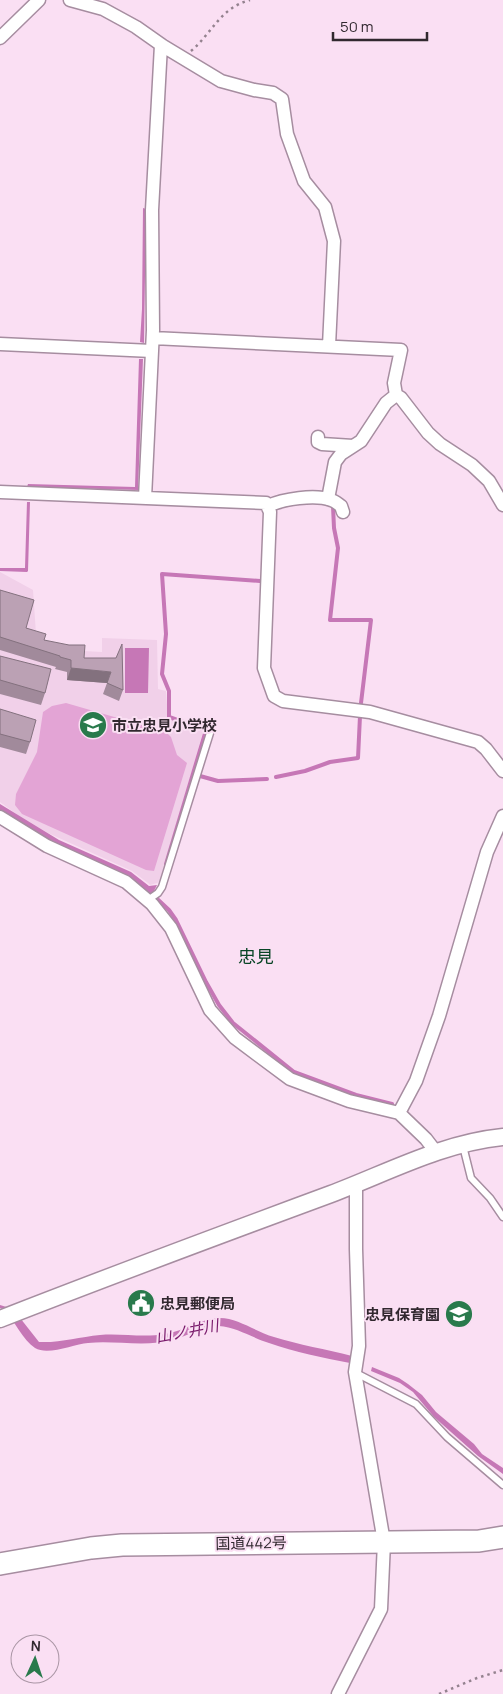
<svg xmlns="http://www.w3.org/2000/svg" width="503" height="1694" viewBox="0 0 503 1694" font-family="Manrope,'Noto Sans JP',sans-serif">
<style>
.built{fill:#f1d0e9}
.green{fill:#e3a4d5}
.water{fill:#c677b6}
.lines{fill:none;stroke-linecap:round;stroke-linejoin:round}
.stream{stroke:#c677b6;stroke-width:4}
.service-casing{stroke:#a68da0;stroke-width:9}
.minor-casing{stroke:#a68da0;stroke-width:15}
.tertiary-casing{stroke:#a68da0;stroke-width:19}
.trunk-casing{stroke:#a68da0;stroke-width:24}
.path{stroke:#94828f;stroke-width:2.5;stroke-dasharray:2.5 4;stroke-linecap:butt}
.service{stroke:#fff;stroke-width:6}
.minor{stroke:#fff;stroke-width:12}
.tertiary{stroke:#fff;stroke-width:16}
.trunk{stroke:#fff;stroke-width:21}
.wall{fill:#a18a9b}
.shaded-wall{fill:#83717e}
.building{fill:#bba1b4;stroke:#83717e}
.labels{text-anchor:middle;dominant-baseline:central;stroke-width:4;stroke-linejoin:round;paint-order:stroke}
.poi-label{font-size:15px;font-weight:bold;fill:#31282f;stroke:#fadff3;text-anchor:start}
.street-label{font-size:15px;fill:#31282f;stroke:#fadff3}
.water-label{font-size:16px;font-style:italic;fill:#791a6b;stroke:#fadff3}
.quarter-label{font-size:18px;fill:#084425;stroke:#fadff3}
</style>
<rect width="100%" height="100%" fill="#fadff3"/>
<path class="built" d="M0 572 33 590 36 634 47 649 102 652V638L157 640 158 689 166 691 168 718 203 732 160 881 157 883 150 885 148 883 132 871 48 833 19 816 0 802Z"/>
<path class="green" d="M66 703 166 732 171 737 177 755 187 763 154 871 146 870 22 814 15 805 16 794 37 752 43 712 52 706Z"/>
<path class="water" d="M143 208 146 209 144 343 140 342 142 309Z
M139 359H143L138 490 27 487 28 484 135 487Z
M27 502H30L28 571 27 572 0 571V568H25Z
M125 648H149L148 693H125Z
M0 804 59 840 131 872 149 886 157 885 153 893 150 896 126 875 35 833 0 810Z
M0 1305 13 1309 39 1342C60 1343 79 1337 100 1335 121 1333 143 1338 165 1334 184 1331 199 1319 220 1318 238 1318 256 1332 274 1337 299 1345 326 1349 352 1356L350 1363C323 1358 295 1352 269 1343 253 1338 236 1327 219 1326 203 1325 190 1335 175 1339 147 1348 116 1340 88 1343 74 1344 48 1356 35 1348 23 1340 14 1321 5 1309L0 1308Z
M372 1367 399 1378 408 1384 422 1395 436 1412 474 1444 482 1454 503 1468V1474L478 1456 434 1417 413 1392 400 1383 371 1371Z"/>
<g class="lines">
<path class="stream" d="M333 506 334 528 338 548 330 620H371L361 703
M200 776 218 781 267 779
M276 777 305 771 330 762 358 758 360 716
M166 864 206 730 169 717V691L162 674 166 634 162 574 260 581
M154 896 169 910 176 920 206 982 219 1005 233 1023 294 1072 356 1095 392 1104"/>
<defs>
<path id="service" d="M148 900 158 893 162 887 210 733
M463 1146 471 1178 490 1198 503 1217
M356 1373 416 1404 447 1437 503 1485"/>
<path id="minor" d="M70 0 103 9 136 27 163 46 221 81 254 90 273 93 282 99 287 134 304 181 325 207 334 241 329 346
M0 38 39 0
M153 338 401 350 394 383 396 395 401 398 428 433 440 444 472 465 489 481 503 505
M0 344 152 351
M318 437V442L322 444 353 446
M0 492 266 503 270 512 264 668 274 696 283 701 370 712 478 742 486 749 503 771
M145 498 153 330 152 210 161 45
M328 499 335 462 341 454 361 441 386 403 396 395
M268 506C283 499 315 494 331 500 335 501 338 504 341 506L343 512
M0 817 47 846 126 882 152 904 171 928 210 1010 235 1038 290 1079 349 1101 399 1113 426 1139 436 1152
M399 1113 416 1081 439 1016 487 852 503 816
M338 1694 381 1609 384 1542 355 1372 359 1346 356 1249V1184"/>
<path id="tertiary" d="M0 1319C110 1276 220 1235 331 1194 387 1173 442 1143 503 1137"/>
<path id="trunk" d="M0 1564 91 1548 122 1545 479 1541 503 1537"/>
</defs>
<use href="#service" class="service-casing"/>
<use href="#minor" class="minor-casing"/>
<use href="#tertiary" class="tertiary-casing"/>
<use href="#trunk" class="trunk-casing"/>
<path class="path" d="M191 51C213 32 220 8 250 0
M439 1694 477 1678 503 1670"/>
<use href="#service" class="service"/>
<use href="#minor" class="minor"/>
<use href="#tertiary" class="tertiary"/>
<use href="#trunk" class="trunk"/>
</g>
<path class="wall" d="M0 590 26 628 44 640 84 658 123 690 119 701 103 694 107 683 67 680V672L55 669 56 667 0 650Z
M0 656 45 693 41 705 0 694Z
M0 709 30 742 26 754 0 747Z"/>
<path class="shaded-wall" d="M71 668 111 672 107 683 67 680Z"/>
<path class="building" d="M0 590 34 600 26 628 46 634 44 640 69 645H85L84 658H116L122 644 123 690 107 683 111 672 71 668V660L60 657V656L0 637Z
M0 656 51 669 45 693 0 680Z
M0 709 36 720 30 742 0 734Z"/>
<defs>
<symbol id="school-disc" viewBox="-11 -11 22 22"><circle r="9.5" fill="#297a4c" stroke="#fadff3"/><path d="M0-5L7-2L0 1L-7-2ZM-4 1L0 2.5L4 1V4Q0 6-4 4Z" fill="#fff"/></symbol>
<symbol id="civic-disc" viewBox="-11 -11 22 22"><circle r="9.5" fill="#297a4c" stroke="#fadff3"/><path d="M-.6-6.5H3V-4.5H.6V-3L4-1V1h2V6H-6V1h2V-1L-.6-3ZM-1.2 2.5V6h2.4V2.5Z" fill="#fff"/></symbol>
</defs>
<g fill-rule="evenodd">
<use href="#school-disc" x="77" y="709" width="32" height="32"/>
<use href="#civic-disc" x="125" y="1287" width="32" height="32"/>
<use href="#school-disc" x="443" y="1298" width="32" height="32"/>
</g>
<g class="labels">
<g class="poi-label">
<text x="112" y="725">市立忠見小学校</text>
<text x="160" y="1303">忠見郵便局</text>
<text x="440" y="1314" text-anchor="end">忠見保育園</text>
</g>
<g class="street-label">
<text transform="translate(251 1543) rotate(-1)">国道442号</text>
</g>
<g class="water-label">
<text transform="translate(187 1331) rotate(-11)">山ノ井川</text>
</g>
<g class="quarter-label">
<text x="256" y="956">忠見</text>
</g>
</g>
<g transform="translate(35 1659) rotate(3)"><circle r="24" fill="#fadff3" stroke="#aa96a5"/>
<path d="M0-4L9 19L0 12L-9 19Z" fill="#297a4c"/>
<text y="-8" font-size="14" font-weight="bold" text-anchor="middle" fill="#31282f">N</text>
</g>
<path d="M333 32v8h94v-8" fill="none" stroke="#31282f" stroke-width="2.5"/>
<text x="340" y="32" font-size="15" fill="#31282f" stroke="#fadff3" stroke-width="4" paint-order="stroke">50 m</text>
</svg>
